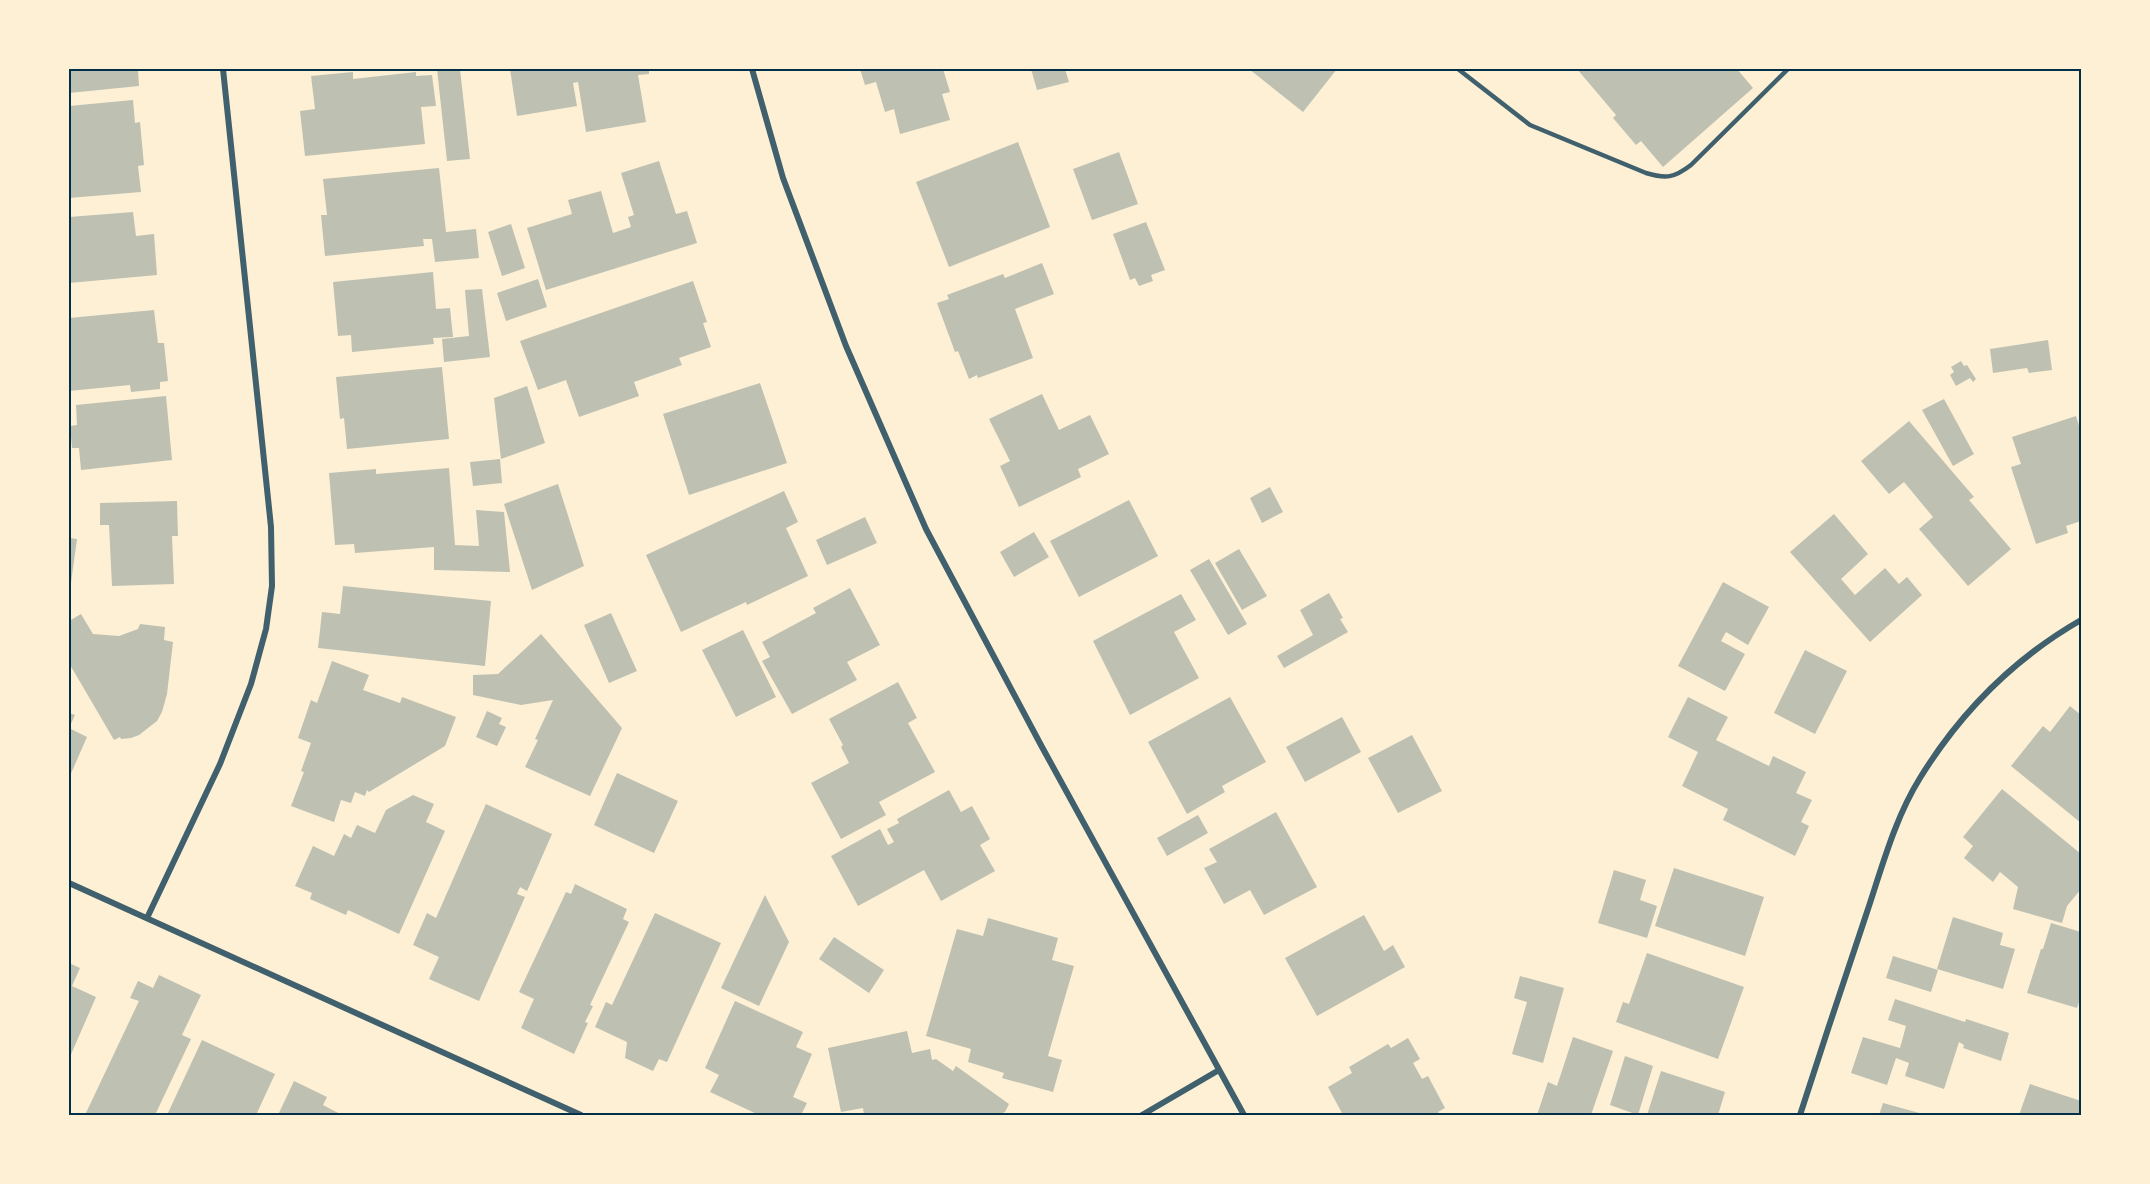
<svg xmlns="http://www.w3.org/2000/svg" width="2150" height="1184" viewBox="0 0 2150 1184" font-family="'Zilla Slab',serif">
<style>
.building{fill:#bec0b2}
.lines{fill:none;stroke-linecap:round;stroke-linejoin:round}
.service{stroke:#3f606c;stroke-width:4.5}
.minor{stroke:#3f606c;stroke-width:6}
.neatline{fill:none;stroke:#003049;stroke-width:2}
</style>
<rect width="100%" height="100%" fill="#fdf0d5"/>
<path class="building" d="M69 69H138L139 86 69 93Z
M437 69H460L470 159 447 161Z
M510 69H649V74L638 75 646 122 586 132 578 82 573 83 577 106 517 116Z
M860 69H943L950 92 942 94 950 120 900 134 894 109 885 112 876 82 865 85Z
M1031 69H1065L1069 82 1037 90Z
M1249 69H1337L1303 112Z
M1577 69H1737L1753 88 1663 167 1641 141 1636 145 1613 118 1616 115Z
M353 72V79L416 72V76L432 75 436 106 421 107 425 144 305 156 300 111 315 109 311 76Z
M133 100 135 123 140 122 144 165 138 166 141 192 69 198V106Z
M1018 142 1050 227 949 267 916 182Z
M1119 152 1138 204 1092 220 1073 169Z
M659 161 676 214 687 211 697 243 546 290 527 228 572 214 568 200 601 191 613 233 631 227 628 217 634 215 621 173Z
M439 168 446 232 476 229 479 258 435 262 432 239H423L424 246 325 256 321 215H327L323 179Z
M133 212 136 236 154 234 157 275 69 283V217Z
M1146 222 1165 270 1151 275 1153 281 1139 286 1135 278 1130 280 1113 234Z
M511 224 525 268 502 276 488 232Z
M1042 263 1054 294 1015 309 1033 358 978 378 977 375 969 379 958 351 955 352 937 303 949 299 947 295 1003 274 1005 278Z
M433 272 436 309 450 308 453 337 433 338 434 344 352 352 351 335 338 336 333 282Z
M538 279 547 307 506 321 497 293Z
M693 281 707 322 703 323 711 347 679 358 682 365 634 382 639 396 579 417 566 380 538 390 520 341Z
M482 289 490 357 444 362 442 339 469 336 465 290Z
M154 310 158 343H164L168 381 160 382V389L131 392 130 385 69 391V318Z
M2048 340 2052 370 2029 373 2027 368 1993 373 1990 349Z
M1961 361 1964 366 1967 365 1976 379 1973 382 1970 378 1956 386 1950 375 1954 372 1951 367Z
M442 367 449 439 347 449 344 418 340 419 336 377Z
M760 383 787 463 689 495 663 414Z
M527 386 545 443 501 459 494 398Z
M1042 394 1059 430 1090 415 1109 454 1078 469 1081 477 1019 507 1000 466 1010 461 989 419Z
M166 396 172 460 81 470 79 448H72L70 426 77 425 76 405Z
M1944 399 1974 454 1953 466 1922 410Z
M2076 416 2081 432V521L2066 526 2068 533 2036 544 2011 467 2021 464 2012 437Z
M1909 421 1974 497 1969 500 2011 549 1968 586 1919 529 1933 517 1904 482 1889 494 1861 461Z
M500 459 502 483 473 486 470 462Z
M449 468 455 545 479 546 476 510 504 512 510 572 434 570V547L355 553 354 544 335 545 329 473 376 469V474Z
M558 484 584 566 532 590 504 504Z
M1270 487 1283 512 1262 523 1250 498Z
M784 491 798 522 786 528 808 576 747 605 746 602 681 632 646 555Z
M1129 500 1158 556 1079 597 1050 541Z
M177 501 178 536H172L174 584 112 586 109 525H100V503Z
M1834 514 1868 554 1841 579 1855 595 1885 568 1899 584 1907 577 1922 595 1870 642 1790 552Z
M865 517 877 543 827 565 816 540Z
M1034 532 1049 557 1014 577 1000 552Z
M69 538 77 539 70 590H69Z
M1239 549 1267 596 1242 610 1215 563Z
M1209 559 1247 624 1228 635 1190 570Z
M1723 582 1769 607 1748 645 1726 632 1721 641 1745 654 1725 691 1678 666Z
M343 586 491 601 485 666 318 648 322 612 340 614Z
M850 588 880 645 847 662 857 680 792 714 762 661 770 657 762 642 816 613 813 608Z
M1329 593 1343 618 1340 619 1348 632 1284 668 1277 656 1313 635 1300 610Z
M1181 594 1196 620 1174 632 1199 678 1130 715 1093 641Z
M611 613 637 671 609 683 584 625Z
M81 614 93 634 119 636 138 629 140 624 165 627 164 640 173 642 167 694 162 712 157 721 139 735 131 738 121 739 120 737 114 740 69 663V621Z
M743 630 776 697 736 717 702 650Z
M541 634 622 728 590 796 525 767 538 740 535 739 553 700 521 705 473 695V675L498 674Z
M1805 650 1847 671 1815 734 1774 713Z
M332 661 369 675 363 690 400 703 402 697 456 717 445 746 369 792 367 790 365 796 355 792 351 803 341 800 334 822 291 806 304 772 301 771 311 743 298 738 311 700 317 703Z
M898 682 917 718 908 723 935 772 879 802 886 815 841 839 811 783 849 763 841 747 843 745 829 719Z
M1230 697 1266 762 1222 786 1225 792 1187 814 1148 742Z
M1688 697 1728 717 1716 740 1769 766 1773 756 1806 772 1796 793 1812 800 1801 822 1809 826 1795 856 1723 820 1728 809 1682 786 1698 752 1668 737Z
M2070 706 2081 715V823L2011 766 2043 726 2050 732Z
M487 711 502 718 499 724 506 727 497 746 476 737Z
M69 713 75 715 69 728 87 737 69 778Z
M1342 717 1361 752 1305 782 1286 747Z
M1412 735 1442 791 1398 813 1368 758Z
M617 773 678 801 654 853 594 825Z
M2002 789 2081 854V889L2067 906 2062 923 2013 909 2018 887 2000 872 1993 882 1964 858 1973 846 1963 837Z
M949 790 961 812 972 806 990 839 980 845 995 871 941 901 924 870 858 906 831 856 880 829 888 845 894 842 887 829 899 823 897 819Z
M413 795 434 804 426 822 445 831 399 934 348 910 346 915 310 899 312 893 295 886 313 846 334 856 344 834 351 838 357 825 375 833 386 810Z
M486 804 552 834 527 891 520 887 517 894 525 897 479 1001 429 979 439 957 413 945 427 913 436 918Z
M1276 812 1317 887 1264 915 1250 890 1224 904 1204 868 1217 862 1209 849Z
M1198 815 1208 833 1167 856 1157 838Z
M1674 868 1764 897 1745 956 1655 926Z
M1614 870 1646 880 1640 900 1657 906 1647 938 1598 923Z
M575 884 627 909 623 919 629 922 590 1005 593 1006 585 1022 588 1023 574 1054 521 1028 534 999 519 992 566 892 571 894Z
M765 895 789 942 759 1006 721 988Z
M655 913 721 943 667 1062 659 1059 653 1071 625 1058 627 1042 595 1027 606 1002 612 1005Z
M1364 915 1384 951 1393 945 1405 967 1317 1016 1285 958Z
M1953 917 2003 933 2000 945 2015 949 2003 989 1937 969Z
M988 918 1058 938 1052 960 1074 966 1048 1056 1062 1060 1053 1092 1002 1078 1004 1073 968 1062 971 1049 926 1036 957 929 983 936Z
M2051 923 2081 932V996L2077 1008 2027 993 2041 949H2043Z
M834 937 884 970 869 993 819 959Z
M1647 953 1744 987 1718 1059 1616 1022 1623 1002 1629 1004Z
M1893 956 1938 970 1931 992 1886 978Z
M69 963 80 968 72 986 96 997 69 1059Z
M159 975 201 995 182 1035 191 1039 155 1115H85L139 1001 130 998 138 981 153 988Z
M1520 976 1564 988 1543 1063 1512 1054 1527 1002 1514 998Z
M1895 999 1965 1022 1966 1019 2009 1033 2001 1061 1963 1048 1964 1045 1959 1042 1944 1089 1905 1076 1909 1063 1896 1058 1887 1085 1851 1073 1863 1037 1900 1048 1906 1026 1888 1020Z
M735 1001 803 1032 796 1047 812 1054 793 1097 807 1103 801 1115H759L710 1092 719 1075 705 1068Z
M907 1031 912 1053 930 1049 932 1060 936 1059 953 1071 956 1066 1009 1104 1005 1112 997 1115H864L863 1108 841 1112 828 1048Z
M1573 1037 1613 1051 1591 1115H1537L1548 1082 1557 1086Z
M1408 1038 1420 1059 1413 1063 1422 1079 1428 1076 1445 1108 1438 1112 1440 1115H1343L1328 1087 1352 1073 1349 1067 1388 1044 1391 1048Z
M202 1040 275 1074 256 1115H167Z
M1625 1056 1653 1066 1638 1115 1610 1105Z
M1661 1071 1725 1092 1718 1115H1647Z
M294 1081 327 1097 323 1105 342 1115H278Z
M2030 1084 2081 1101V1115H2019Z
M1883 1103 1923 1114V1115H1879Z"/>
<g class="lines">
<path class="service" d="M1458 69 1530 125 1646 173C1666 179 1674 178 1691 165L1788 69"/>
<path class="minor" d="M752 69 783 178 846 346 926 529 1042 747 1244 1115
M69 883 581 1115
M147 918 220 764 251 684 266 629 272 586 271 527 223 69
M1142 1115 1219 1070
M1800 1115C1822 1047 1844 980 1867 912 1882 867 1895 818 1920 778 1960 713 2015 658 2081 620"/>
</g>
<rect width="2150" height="1184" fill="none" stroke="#fdf0d5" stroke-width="141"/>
<rect x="70" y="70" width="2010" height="1044" class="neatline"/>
</svg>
